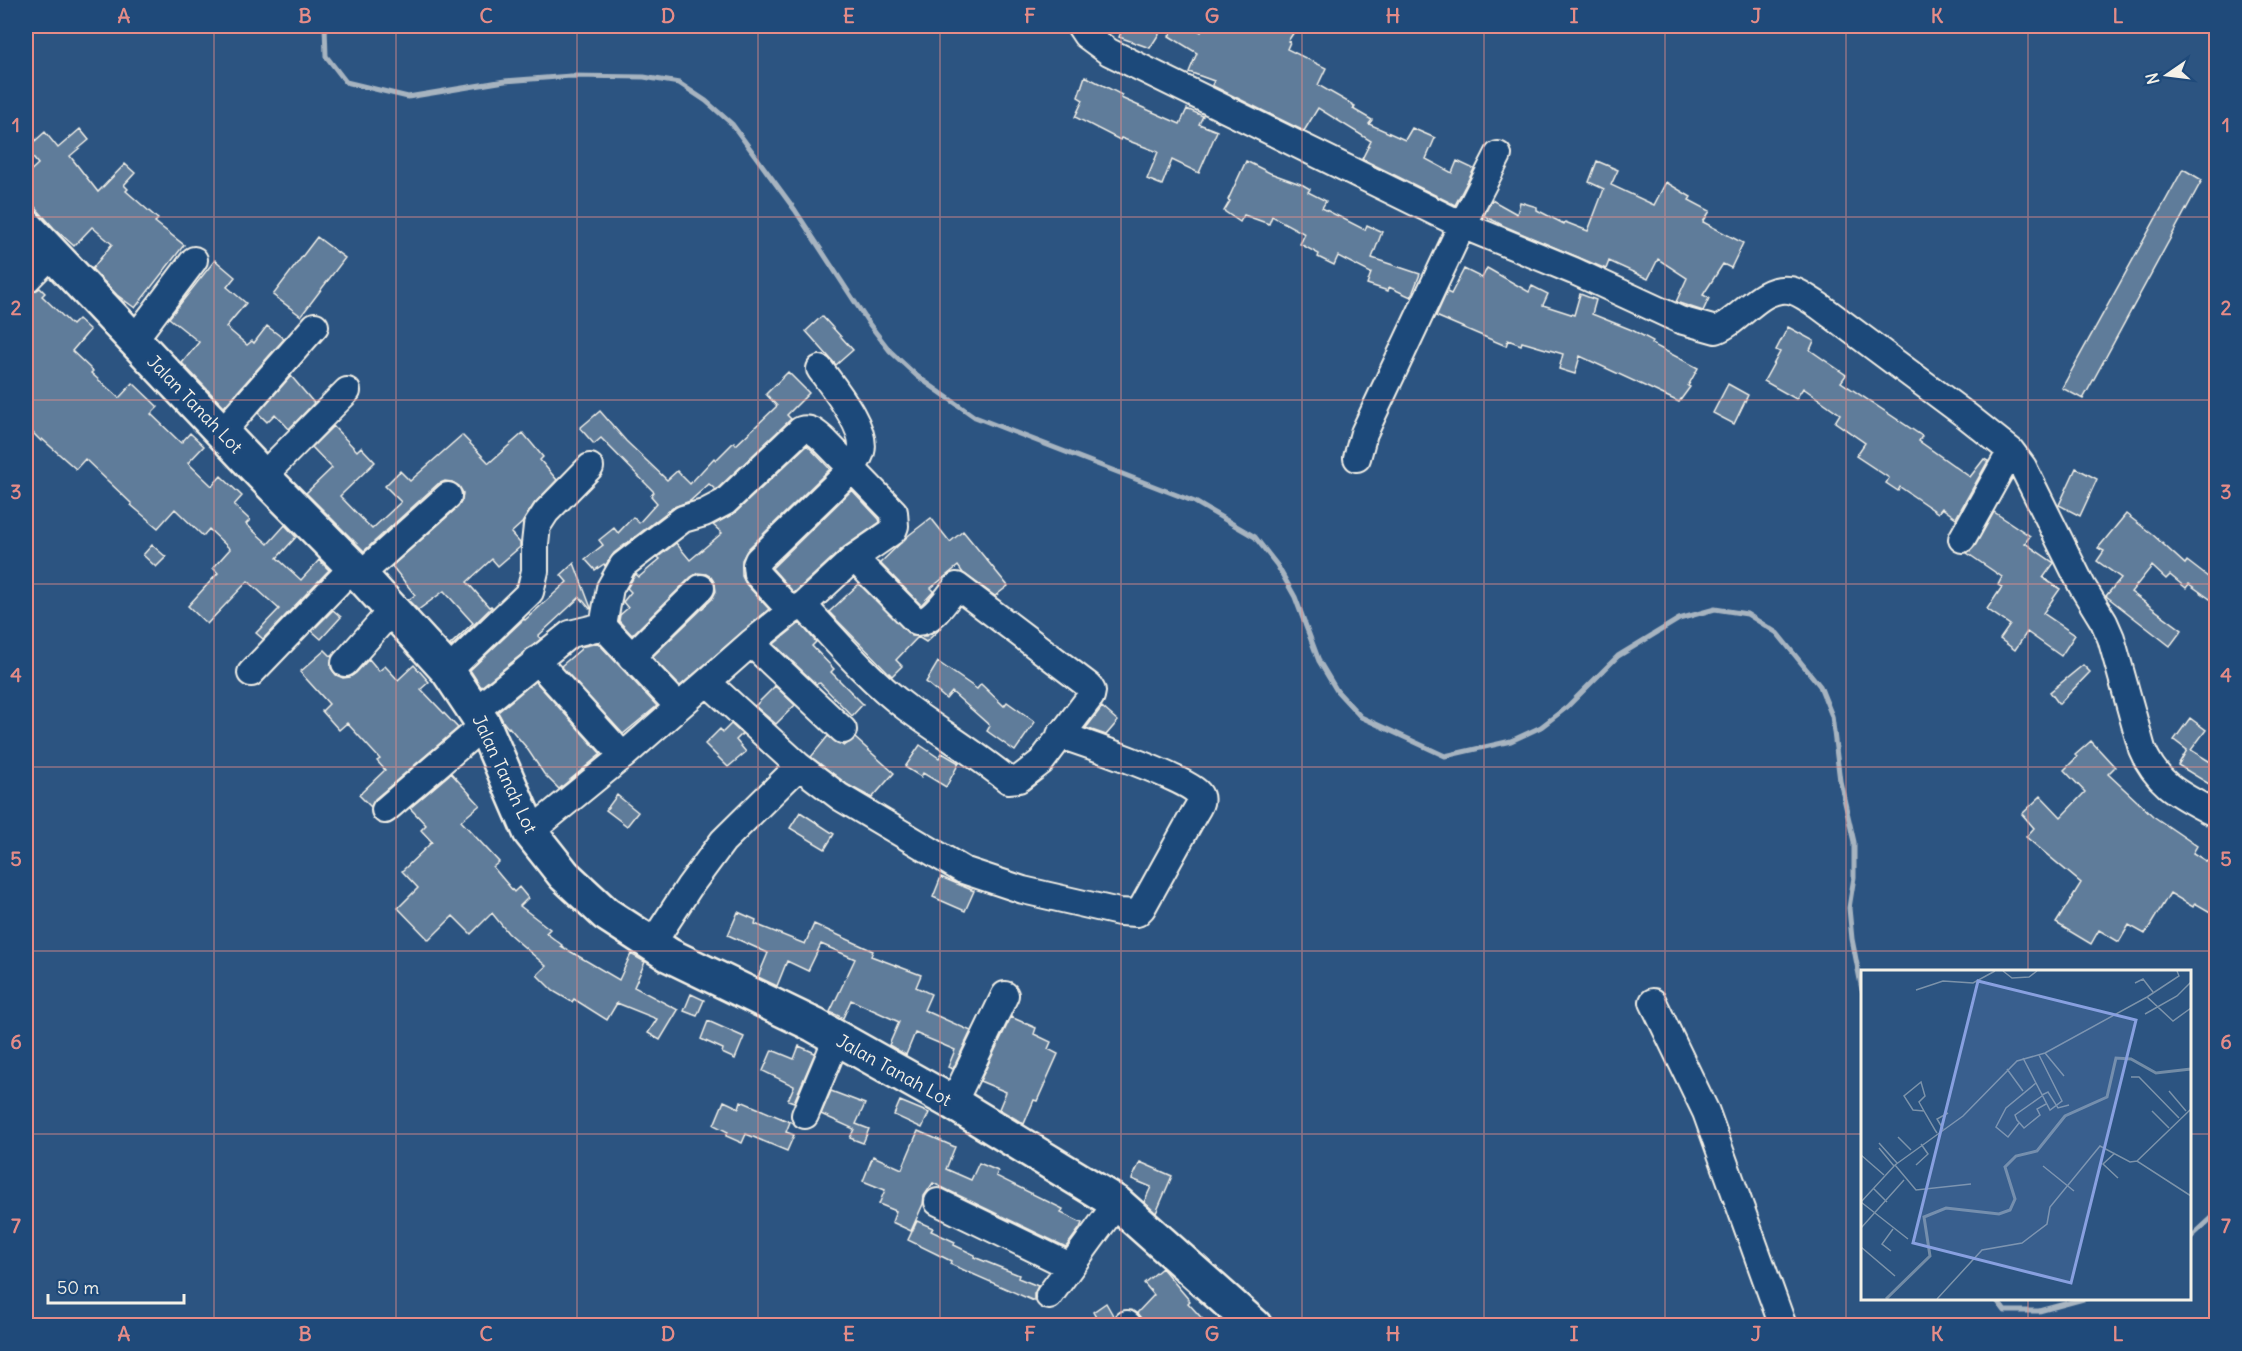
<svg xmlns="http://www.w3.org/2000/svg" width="2242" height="1351" viewBox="0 0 2242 1351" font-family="Delius,sans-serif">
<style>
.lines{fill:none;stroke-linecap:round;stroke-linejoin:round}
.stream{stroke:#a7b4c0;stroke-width:5}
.building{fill:#5e7b9a;stroke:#f4f1e8;stroke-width:1.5}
.minor-casing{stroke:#f4f1e8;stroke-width:30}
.major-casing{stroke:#f4f1e8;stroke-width:38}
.minor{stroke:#1f4a7a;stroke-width:26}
.major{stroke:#1f4a7a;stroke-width:33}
.grid{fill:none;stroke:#e58c88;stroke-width:1.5;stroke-opacity:0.55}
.labels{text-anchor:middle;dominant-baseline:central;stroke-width:6;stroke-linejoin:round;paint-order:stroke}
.street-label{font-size:18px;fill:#f4f1e8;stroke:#1f4a7a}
.inset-river{fill:none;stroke:#738ca6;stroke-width:3}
.inset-road{fill:none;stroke:#7c93aa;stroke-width:1.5}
.view{fill:#88a0e0;fill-opacity:0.15;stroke:#88a0e0;stroke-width:3}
.inset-edge{fill:none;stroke:#f4f1e8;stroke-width:3}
.neatline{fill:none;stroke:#e58c88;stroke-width:2}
.grid-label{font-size:20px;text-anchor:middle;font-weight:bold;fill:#e58c88}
</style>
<rect width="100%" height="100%" fill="#2c5481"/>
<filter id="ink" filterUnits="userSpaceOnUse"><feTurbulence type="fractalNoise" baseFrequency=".0167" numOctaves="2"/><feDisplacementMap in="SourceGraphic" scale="12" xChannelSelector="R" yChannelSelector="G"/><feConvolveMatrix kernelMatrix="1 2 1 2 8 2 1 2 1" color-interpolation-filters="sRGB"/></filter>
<g filter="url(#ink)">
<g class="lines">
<path class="stream" d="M325 26 326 56 346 82 408 97 505 81 571 76 644 77 679 83 706 101 732 124 795 210 870 325 890 351 917 376 975 417 1195 502 1255 537 1277 565 1295 597 1319 661 1337 691 1361 717 1445 756 1511 741 1541 727 1567 707 1618 656 1679 619 1715 609 1747 614 1777 633 1820 686 1832 716 1840 781 1854 842V877L1849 908 1852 939 1862 990
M2190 1238 2216 1214
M1995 1298 2005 1311H2039L2087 1298"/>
</g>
<path class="building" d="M1124 26H1134L1143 29 1145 26H1164L1150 48 1119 37Z
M1176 26H1191L1201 32 1204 26H1298L1288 41 1290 42 1287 49 1326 68 1318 85 1355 106 1353 109 1372 120 1369 124 1405 140 1412 128 1435 138 1426 159 1452 173 1457 161 1474 169 1455 205 1362 159 1371 141 1318 108 1304 131 1213 86 1212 85 1214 81 1189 72 1197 53 1169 36Z
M1085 76 1122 95 1121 98 1180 124 1187 109 1203 116 1199 124 1217 131 1199 173 1172 160 1162 185 1147 179 1158 152 1121 138 1120 140 1075 117 1083 100 1078 97Z
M80 129 89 140 70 156 98 192 125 164 135 173 124 185 128 189 126 191 158 219 155 222 184 245 135 308 117 295 92 269 112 244 92 227 74 246 54 228 26 197V175L38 164 26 149 45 132 58 148Z
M1246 161 1270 173 1303 185 1310 189 1308 192 1326 201 1322 208 1365 230 1367 225 1382 232 1372 258 1420 274 1411 297 1389 287 1388 291 1367 284 1371 273 1338 256 1334 265 1318 257 1319 254 1300 244 1305 234 1272 216 1269 224 1244 215 1240 222 1224 211 1230 201 1228 200Z
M1597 161 1618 170 1611 185 1654 205 1666 182 1691 197 1689 200 1710 211 1703 222 1743 243 1731 268 1723 264 1703 295 1709 298 1703 311 1676 302 1687 278 1658 259 1648 279 1609 261 1606 269 1504 226 1485 216 1483 217 1492 200 1517 214 1520 202 1537 207V210L1564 224 1565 222 1588 231 1604 189 1589 182Z
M2183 169 2202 180 2083 399 2062 388Z
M317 237 345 258 301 316 273 295Z
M215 260 235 277 227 287 246 303 226 327 247 345 252 341 254 343 267 326 284 339 224 407 182 363 199 342 169 318Z
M1487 268 1529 292 1532 286 1548 294 1543 305 1574 315 1580 294 1596 300 1592 314 1632 330 1653 341 1652 344 1698 368 1688 386 1690 387 1679 402 1580 356 1575 374 1559 369 1563 354 1522 342 1521 345 1508 340 1506 346 1436 316 1447 292 1451 294 1464 269 1482 278Z
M40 288 45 293 42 296 72 325 78 319 90 330 72 351 93 371 91 373 119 398 133 383 158 407 151 414 181 443 190 433 204 446 188 463 212 486 221 476 242 496 234 505 250 520 246 524 268 544 285 525 296 537 277 558 301 580 319 560 329 570 263 639 256 633 279 609 248 581 207 624 188 606 218 573 213 568 230 549 209 529 203 536 175 509 158 528 131 505 132 504 85 459 76 469 42 439 41 441 26 426V295L30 294Z
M822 316 853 350 836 365 806 331Z
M1788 327 1814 341 1810 350 1846 375 1841 382 1922 436 1919 441 1970 477 1984 459 1988 461 1956 518 1942 508 1938 513 1900 487 1898 491 1886 483 1889 478 1856 456 1865 443 1835 422 1840 414 1803 388 1796 399 1764 381 1780 352 1776 350Z
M788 372 809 393 787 415 791 419 716 490 709 484 690 501 674 507 614 553 605 566 604 564 595 570 585 559 603 545 599 540 614 528 618 533 633 517 639 523 657 503 651 496 654 492 601 438 594 444 580 428 600 411 626 441 667 480 677 471 690 484 714 458 716 460 734 442 736 445 777 406 766 394Z
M291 376 314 403 289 429 275 414 267 422 258 413Z
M1728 384 1748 395 1734 424 1713 413Z
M333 426 357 451 361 447 375 462 340 496 372 529 401 502 385 486 400 471 410 481 462 435 489 463 523 433 543 457 540 460 557 480 534 504 522 523 511 533 520 543V547L498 566 492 559 467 582 489 607 491 606 492 607 451 647 450 645 473 623 444 591 418 610 408 600 415 595 392 566 458 507 462 500 463 493 459 486 452 482 445 481 438 484 364 551 306 493 332 468 312 447Z
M807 445 830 469 748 549 742 560V576L746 584 769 609 680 686 652 657 712 599 716 591 715 584 711 577 706 574 698 573 691 577 632 635 619 621 620 615 628 608 623 602 631 592 627 588 635 575 636 574 639 577 660 559 658 557 676 543 690 560 722 533 713 525 735 513Z
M2076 468 2097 479 2080 516 2059 505Z
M852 490 879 519 880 522 844 547 794 593 772 568Z
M1994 512 2030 536 2025 543 2054 563 2043 578 2060 589 2043 613 2075 635 2061 656 2027 632 2015 650 2000 639 2010 625 1987 609 2002 587 1998 585 2002 577 1967 553 1975 546Z
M2126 514 2152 534 2185 564 2187 561 2217 584V604L2189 584 2186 588 2170 575 2166 579 2152 566 2131 592 2182 630 2170 646 2106 596 2121 578 2097 561 2104 551 2098 548Z
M931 518 950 542 963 531 1008 586 995 596 963 573 958 566 931 588 934 591 921 605 880 563 909 535Z
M152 545 166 557 156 567 143 555Z
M574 563 591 608 590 609 580 597 538 636 541 639 481 687 470 670 524 619 525 620 567 582 561 575Z
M859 584 912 636H926L942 627 926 642 918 637 896 660 902 666 892 676 829 612Z
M333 610 341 617 321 639 312 631Z
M800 623 816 642 812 646 834 669 831 672 863 704 852 716 820 683 816 684 774 644Z
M598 643 657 706 623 734 561 666 581 649 580 647Z
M325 650 332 657 331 668 336 675 343 678 350 677 356 673 369 659 379 671 385 666 398 680 414 665 429 682 421 689 458 728 375 799 371 807 359 795 385 770 377 761 380 759 347 723 339 730 322 711 329 704 300 672Z
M938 662 977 689 981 684 1004 706 1007 702 1035 722 1015 751 987 731 990 726 952 692 946 699 926 682Z
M2083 665 2090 672 2059 704 2050 692Z
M535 681 601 754 559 789 544 774 526 747 509 727 508 728 504 723 498 712Z
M775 686 795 705 776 724 755 706Z
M1102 707 1118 721 1106 735 1086 728Z
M2190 718 2206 730 2191 750 2217 766V789L2178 765 2187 750 2174 740Z
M731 724 742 734 736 740 746 752 728 767 705 744 720 729 723 732Z
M828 736 844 746 855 738 894 773 872 798 848 785 811 757Z
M2091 741 2115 767 2108 774 2153 816 2197 846 2193 853 2217 868V916L2195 903 2193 907 2170 893 2145 934 2129 925 2119 942 2099 930 2091 944 2056 923 2081 883 2026 837 2034 828 2022 814 2041 796 2061 817 2085 792 2064 770 2077 757 2075 755Z
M920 745 939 758 942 753 959 763 946 787 923 773 921 777 905 767Z
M451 773 480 805 461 821 499 862 493 867 514 892 519 887 528 898 520 906 550 929 546 933 562 945 561 946 619 980 631 954 645 962 634 987 678 1010 660 1040 648 1033 657 1019 617 1003 607 1020 574 999 572 1002 553 991 537 975 546 966 508 933 492 913 471 934 453 916 429 940 398 908 418 888 402 871 432 842 421 830 426 825 410 808Z
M617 795 638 812 627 826 606 810Z
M800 812 834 834 825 849 790 828Z
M941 877 974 891 965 911 933 897Z
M738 912 756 920 755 924 805 944 814 924 873 951 871 956 921 975 916 987 931 994 924 1010 971 1031 953 1069 948 1067 955 1050 915 1033 906 1055 889 1045 899 1022 851 1000 843 1018 830 1012 855 959 821 944 808 971 787 961 777 986 758 977 768 953 728 935Z
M691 994 704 1000 697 1016 684 1011Z
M1011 1017 1036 1028 1034 1034 1051 1042 1048 1049 1058 1054 1037 1101 1034 1100 1024 1124 999 1109 1006 1092 980 1081Z
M708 1021 744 1037 735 1059 722 1053 723 1049 701 1039Z
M799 1046 815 1053 794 1102 788 1100 794 1086 763 1071 772 1050 794 1059Z
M831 1091 865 1104 856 1124 869 1129 863 1143 850 1138 854 1129 821 1114Z
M724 1101 739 1108 741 1101 790 1122 786 1132 794 1135 787 1151 746 1134 742 1143 726 1136 728 1132 714 1125Z
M900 1101 929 1113 922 1128 894 1115Z
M918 1131 955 1147 946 1169 971 1180 979 1163 998 1171 996 1176 1063 1209 1061 1213 1082 1223 1080 1228 1066 1247 933 1183 924 1196 923 1204 911 1231 892 1222 896 1211 879 1204 885 1190 863 1181 873 1156 902 1169Z
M1140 1162 1172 1176 1156 1213 1144 1202 1151 1187 1132 1179Z
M917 1221 933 1228 931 1231 955 1242 954 1245 975 1255 974 1257 1019 1275 1018 1278 1038 1286 1034 1294V1301L950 1264 951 1261 908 1240Z
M1162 1268 1190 1301 1188 1303 1209 1326H1144L1143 1322 1137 1313 1154 1295 1144 1283Z
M1106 1303 1114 1317 1112 1326H1101L1093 1312Z"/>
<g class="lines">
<defs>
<path id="minor" d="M1080 26 1086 35 1109 52 1462 225 1574 271 1680 320 1716 330C1741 321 1760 286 1789 290 1799 291 1809 300 1818 305L1967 416 2011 451 2023 467 2082 586 2104 622 2111 638 2142 749C2158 787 2183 796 2216 814
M26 280 51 255
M133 341 194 260
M222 432 315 326
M1357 458 1364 433 1462 225 1498 155
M263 476 347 391
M1962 539 2011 451
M360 575 448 496
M803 605C836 641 868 679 907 708 941 733 975 753 1008 780L1019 779 1041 762 1091 696 1092 691 1089 686 957 586C947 598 933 622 917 622L854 558
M791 611 757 574 756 565 758 560 852 469C855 464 859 458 861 452 868 429 833 387 820 369
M603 626 678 706
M751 643 843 730
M631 657 701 588
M536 660 623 756
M345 663 392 610
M448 671 530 592 535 571V544L537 526 546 512 590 467
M251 673 353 567
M707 682 799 766 840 797 963 870 1023 890 1119 912 1137 913 1142 908 1194 814C1198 807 1204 800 1198 793 1186 778 1084 743 1060 735
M475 711 570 634 603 626
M385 810 484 725
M530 832 623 756 751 643 791 611 803 605 854 558 893 531 895 526 894 512 824 440C817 434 811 427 801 430L725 502 704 513 683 519 623 565 610 588 603 626
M652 944 689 887 723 841 799 766
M1653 1002 1706 1112 1783 1326
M953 1103 1005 995
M805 1115 837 1038
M938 1202 1070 1266
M1049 1296 1117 1203
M1127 1324 1129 1326"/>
<path id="major" d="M26 226 263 476 353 567 448 671 484 725 530 832 564 875 606 914 669 955 814 1025 953 1103 1117 1203 1255 1326"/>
</defs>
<use href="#minor" class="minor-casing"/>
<use href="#major" class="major-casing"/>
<use href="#minor" class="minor"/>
<use href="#major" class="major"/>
</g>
</g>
<path class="grid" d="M214 26V1326M396 26V1326M577 26V1326M758 26V1326M940 26V1326M1121 26V1326M1302 26V1326M1484 26V1326M1665 26V1326M1846 26V1326M2028 26V972M26 217H2216M26 400H2216M26 584H2216M26 767H2216M26 951H2216M26 1134H1862M2190 1134H2216M2028 1298V1326"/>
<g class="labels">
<g class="street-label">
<text transform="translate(195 404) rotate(46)">Jalan Tanah Lot</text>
<text transform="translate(505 774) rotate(65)">Jalan Tanah Lot</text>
<text transform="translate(894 1070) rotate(29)">Jalan Tanah Lot</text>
</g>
</g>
<g transform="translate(1861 970)">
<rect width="330" height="330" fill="#2c5481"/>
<path class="inset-river" d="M25 329 69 286 63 247 85 238 138 244 149 240 154 229 144 197 155 186 176 181 204 146 246 127 255 88 270 89 295 103 330 99"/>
<path class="inset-road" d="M142 1 151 8 168 7 176 1M274 13 282 9 292 22M55 20 82 11 112 13 134 1M286 27 318 6 316 1M284 44 316 26 330 12M184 83 203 106M162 88 189 140 201 131 178 85M146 99 162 121M270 107H278L318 148M308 121 325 141M181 125 187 122 197 138 208 135M181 126 154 145 156 150 163 158 179 145 176 139 185 134M63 141 52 140 43 126 60 112 64 126 58 132 63 141 74 160 76 163M291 141 308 158M158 153 147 167 135 157 145 138 175 113M82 159 76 149 87 143M37 167 50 180M18 173 36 193M18 178 33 196M254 183 242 194 257 208M0 185 23 205M276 191 330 139M34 195 55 220 110 214M55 195 67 184 60 174M182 196 213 221M12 218 26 232M0 232 47 269M0 232 34 195 102 146 156 91 184 83 286 27 312 51 330 38M0 258 43 210M0 277 34 306M30 281 21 274 32 259M76 329 121 280 161 273 186 254 189 237 239 176 269 192 276 191 330 226"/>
<path class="view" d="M117 11 275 50 210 313 52 273Z"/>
<rect width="330" height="330" class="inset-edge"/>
</g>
<rect width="2242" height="1351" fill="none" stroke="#1f4a7a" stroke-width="66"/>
<g transform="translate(2167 75) rotate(256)" stroke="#1f4a7a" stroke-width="4.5" paint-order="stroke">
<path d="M0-4.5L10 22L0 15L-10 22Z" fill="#f4f1e8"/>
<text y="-9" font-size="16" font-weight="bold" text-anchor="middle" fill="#f4f1e8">N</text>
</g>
<path d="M48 1294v9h136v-9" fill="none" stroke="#f4f1e8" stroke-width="3"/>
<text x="57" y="1294" font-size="18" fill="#f4f1e8" stroke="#1f4a7a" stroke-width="4.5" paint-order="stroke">50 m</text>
<rect x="33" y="33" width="2176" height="1285" class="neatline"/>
<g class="grid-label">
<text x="124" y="23">A</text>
<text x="305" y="23">B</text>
<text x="486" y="23">C</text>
<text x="668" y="23">D</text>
<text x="849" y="23">E</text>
<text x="1030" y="23">F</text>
<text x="1212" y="23">G</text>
<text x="1393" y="23">H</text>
<text x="1574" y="23">I</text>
<text x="1756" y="23">J</text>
<text x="1937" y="23">K</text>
<text x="2118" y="23">L</text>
<text x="16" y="132">1</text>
<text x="2226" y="132">1</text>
<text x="16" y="315">2</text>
<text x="2226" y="315">2</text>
<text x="16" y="499">3</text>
<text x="2226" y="499">3</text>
<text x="16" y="682">4</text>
<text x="2226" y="682">4</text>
<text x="16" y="866">5</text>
<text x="2226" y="866">5</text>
<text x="16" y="1049">6</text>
<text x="2226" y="1049">6</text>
<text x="16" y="1233">7</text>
<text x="2226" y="1233">7</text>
<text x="124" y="1341">A</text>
<text x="305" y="1341">B</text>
<text x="486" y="1341">C</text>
<text x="668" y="1341">D</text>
<text x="849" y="1341">E</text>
<text x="1030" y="1341">F</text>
<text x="1212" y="1341">G</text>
<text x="1393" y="1341">H</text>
<text x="1574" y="1341">I</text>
<text x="1756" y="1341">J</text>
<text x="1937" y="1341">K</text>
<text x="2118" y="1341">L</text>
</g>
</svg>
